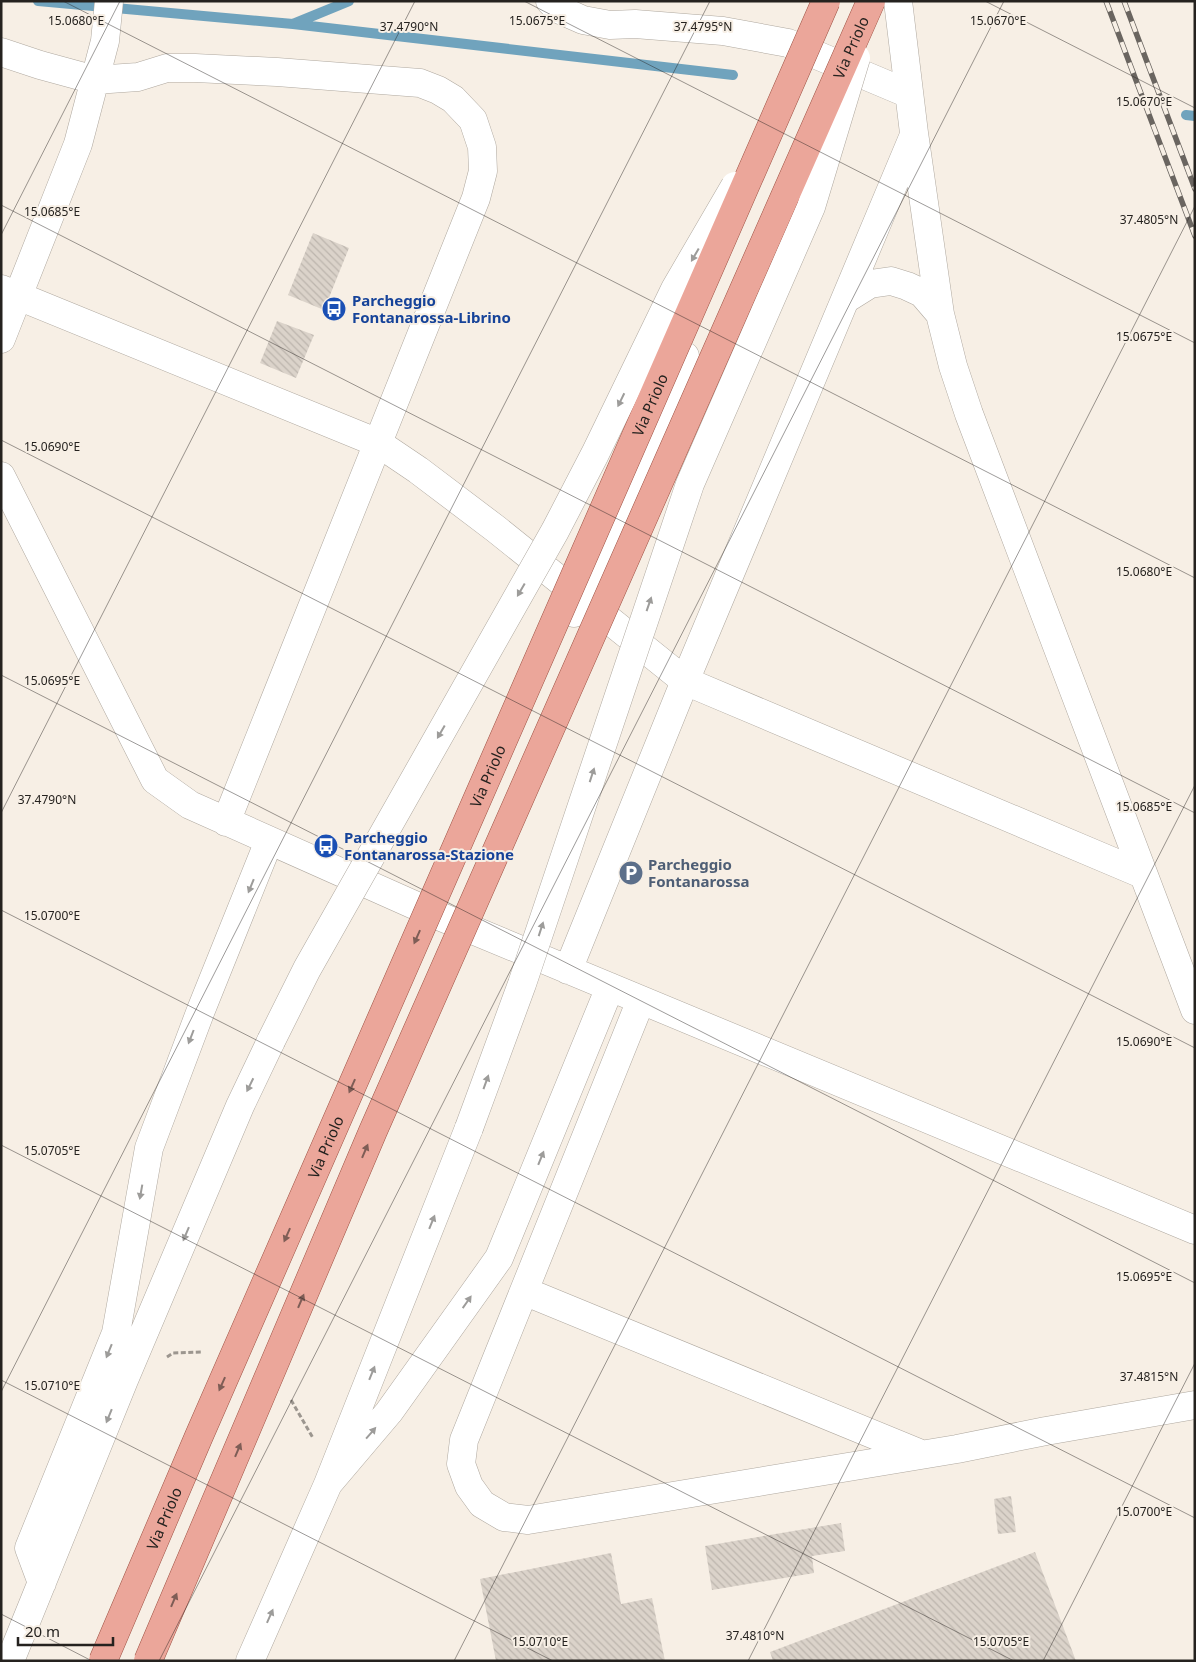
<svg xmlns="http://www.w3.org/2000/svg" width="1196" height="1662" viewBox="0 0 1196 1662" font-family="'Noto Sans',sans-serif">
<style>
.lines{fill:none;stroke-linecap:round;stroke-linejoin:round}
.stream{stroke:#70a3bd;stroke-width:10}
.building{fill:url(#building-back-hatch)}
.minor-casing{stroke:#afa89f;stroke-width:29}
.path{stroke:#9c968f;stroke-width:3;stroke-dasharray:5 2.5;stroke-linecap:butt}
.minor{stroke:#fff;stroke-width:28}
.rail-casing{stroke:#6a6560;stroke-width:5.5}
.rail{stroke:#f7efe5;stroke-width:4;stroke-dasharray:11;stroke-linecap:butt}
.minor-bridge-casing{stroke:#afa89f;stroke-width:29;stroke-linecap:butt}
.major-bridge-casing{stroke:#9d5143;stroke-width:29;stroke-linecap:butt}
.minor-bridge{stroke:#fff;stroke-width:28}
.major-bridge{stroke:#eba69a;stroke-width:28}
.oneway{fill:#9d9c9a}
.oneway2{fill:#7e5d56}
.ticks{fill:none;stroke:#25221f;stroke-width:1;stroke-opacity:0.45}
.labels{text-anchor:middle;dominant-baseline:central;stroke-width:4;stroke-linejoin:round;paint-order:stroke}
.street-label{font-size:15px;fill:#25221f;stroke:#f7efe5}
.transit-label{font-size:15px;font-weight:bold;fill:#164399;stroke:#f7efe5;text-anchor:start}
.service-label{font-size:15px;font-weight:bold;fill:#4e5e75;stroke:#f7efe5;text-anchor:start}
.ticks-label{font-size:12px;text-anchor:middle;fill:#25221f;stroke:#f7efe5;stroke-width:4;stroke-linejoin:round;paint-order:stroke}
</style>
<defs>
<pattern id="building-back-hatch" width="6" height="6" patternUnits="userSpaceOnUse" patternTransform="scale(1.25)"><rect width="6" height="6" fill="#dbd3ca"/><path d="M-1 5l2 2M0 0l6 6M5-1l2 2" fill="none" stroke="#bcb5ad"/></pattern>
</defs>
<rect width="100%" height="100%" fill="#f7efe5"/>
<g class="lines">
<path class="stream" d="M38 1 293 24 349 1
M293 24 733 75
M1186 115 1195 116"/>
</g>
<path class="building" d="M313 233 349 248 324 310 288 295Z
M277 321 314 335 296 378 260 363Z
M1011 1496 1016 1532 998 1534 994 1499Z
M841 1523 845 1551 812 1556 814 1573 712 1590 705 1546Z
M1035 1552 1076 1661H773L770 1652Z
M611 1553 621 1604 652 1598 665 1661H496L480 1579Z"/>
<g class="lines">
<defs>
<path id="minor" d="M550 1 558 9 583 20 610 25 635 24 723 31 788 43 909 94
M898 1 914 133 940 314 953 366 969 414 1195 1010
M1 52 40 65 95 80 138 77 167 68H195L277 72 420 83 438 90 453 99 473 120 482 147 483 171 476 198 226 822
M1 289 378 443 418 470 496 529 685 681 1142 874
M846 299 870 284 891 281 907 286 922 293 940 314
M1 339 78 144 105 41 109 1
M1 476 155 780 190 805 439 916 1195 1230
M574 613 685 356
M568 970 685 681 914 135
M641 1000 464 1440 461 1464 469 1486 482 1504 504 1517 528 1520 957 1449 1046 1431 1195 1405
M524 1291 921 1454
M328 1484 389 1412 499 1258 610 987
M42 1583 29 1548 116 1333 149 1148 201 1010 269 841
M10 1661 124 1380 240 1106 271 1041
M250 1661 328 1484 469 1128"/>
</defs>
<use href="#minor" class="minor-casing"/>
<path class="path" d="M167 1357 173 1353 202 1352
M291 1400 313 1438"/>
<use href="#minor" class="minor"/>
<defs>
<path id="rail" d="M1106 1 1195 236
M1124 1 1195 189"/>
</defs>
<use href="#rail" class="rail-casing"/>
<use href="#rail" class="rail"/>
<defs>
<path id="minor-bridge" d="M271 1041 307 969 555 531 595 454 675 289 735 186
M469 1128 522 984 690 484 811 207 856 58"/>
<g id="major-bridge">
<path id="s1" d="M103 1661 199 1436 826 1"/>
<path id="s2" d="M148 1661 373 1131 871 1"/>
</g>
</defs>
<use href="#minor-bridge" class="minor-bridge-casing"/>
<use href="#major-bridge" class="major-bridge-casing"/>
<use href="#minor-bridge" class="minor-bridge"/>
<use href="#major-bridge" class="major-bridge"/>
</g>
<defs><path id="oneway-solid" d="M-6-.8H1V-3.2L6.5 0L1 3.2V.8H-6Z" transform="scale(1.25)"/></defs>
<g class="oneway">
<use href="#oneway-solid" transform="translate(695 255) rotate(120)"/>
<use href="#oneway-solid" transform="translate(621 400) rotate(116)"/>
<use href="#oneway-solid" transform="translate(521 590) rotate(120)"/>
<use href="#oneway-solid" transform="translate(649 604) rotate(-71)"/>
<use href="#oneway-solid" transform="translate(441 732) rotate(120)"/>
<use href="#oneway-solid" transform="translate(592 775) rotate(-72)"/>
<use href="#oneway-solid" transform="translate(251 886) rotate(112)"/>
<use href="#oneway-solid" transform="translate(541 929) rotate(-72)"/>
<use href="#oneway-solid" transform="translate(191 1037) rotate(111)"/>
<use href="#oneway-solid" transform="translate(486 1082) rotate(-70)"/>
<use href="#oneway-solid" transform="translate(250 1085) rotate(116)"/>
<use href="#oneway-solid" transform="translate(541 1158) rotate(-68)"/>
<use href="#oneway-solid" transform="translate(141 1192) rotate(100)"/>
<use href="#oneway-solid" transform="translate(432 1222) rotate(-68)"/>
<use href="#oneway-solid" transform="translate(186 1234) rotate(113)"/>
<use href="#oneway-solid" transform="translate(467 1302) rotate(-55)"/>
<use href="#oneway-solid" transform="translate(109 1351) rotate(112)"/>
<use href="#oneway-solid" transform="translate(372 1373) rotate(-68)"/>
<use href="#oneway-solid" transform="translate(109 1416) rotate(112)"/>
<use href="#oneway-solid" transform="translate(371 1433) rotate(-49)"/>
<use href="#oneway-solid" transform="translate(270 1616) rotate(-66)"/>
</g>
<g class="oneway2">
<use href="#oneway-solid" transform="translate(417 937) rotate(114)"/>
<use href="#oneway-solid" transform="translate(352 1086) rotate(114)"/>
<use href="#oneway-solid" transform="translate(365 1151) rotate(-67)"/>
<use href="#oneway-solid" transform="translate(287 1235) rotate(114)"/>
<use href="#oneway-solid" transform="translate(301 1301) rotate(-67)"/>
<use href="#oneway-solid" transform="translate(222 1384) rotate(114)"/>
<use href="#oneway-solid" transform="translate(238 1450) rotate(-67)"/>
<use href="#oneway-solid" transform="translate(174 1600) rotate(-67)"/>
</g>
<path class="ticks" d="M63 1 1195 578M524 1 1195 343M985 1 1195 108M1 205 1195 813M1 235 120 1M1 440 1195 1048M1 675 1195 1283M1 813 415 1M1 910 1195 1518M1 1145 1014 1661M1 1380 553 1661M1 1392 710 1M1 1614 92 1661M159 1661 1004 1M454 1661 1195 206M748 1661 1195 785M1043 1661 1195 1363"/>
<defs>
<symbol id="bus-disc" viewBox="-11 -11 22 22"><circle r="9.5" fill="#1a4fb4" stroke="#f7efe5"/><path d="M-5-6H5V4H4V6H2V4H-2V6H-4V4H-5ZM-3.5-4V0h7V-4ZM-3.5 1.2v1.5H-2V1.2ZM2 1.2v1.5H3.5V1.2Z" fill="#fff"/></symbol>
<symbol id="parking-disc" viewBox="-11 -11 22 22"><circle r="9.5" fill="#5c6f8a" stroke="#f7efe5"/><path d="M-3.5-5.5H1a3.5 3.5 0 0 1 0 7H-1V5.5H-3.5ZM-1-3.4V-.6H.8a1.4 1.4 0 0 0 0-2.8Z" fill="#fff"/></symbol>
</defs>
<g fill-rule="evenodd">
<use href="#bus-disc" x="320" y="295" width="28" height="28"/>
<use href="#bus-disc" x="312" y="832" width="28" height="28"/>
<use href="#parking-disc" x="617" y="859" width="28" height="28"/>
</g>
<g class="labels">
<g class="street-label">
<text stroke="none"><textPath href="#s2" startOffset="1760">Via Priolo</textPath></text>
<text stroke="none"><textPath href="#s1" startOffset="1370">Via Priolo</textPath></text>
<text stroke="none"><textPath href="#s1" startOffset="965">Via Priolo</textPath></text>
<text stroke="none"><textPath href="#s1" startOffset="560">Via Priolo</textPath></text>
<text stroke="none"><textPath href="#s1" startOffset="155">Via Priolo</textPath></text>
</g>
<g class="transit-label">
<text x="352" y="300">Parcheggio<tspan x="352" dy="17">Fontanarossa-Librino</tspan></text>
<text x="344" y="837">Parcheggio<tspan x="344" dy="17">Fontanarossa-Stazione</tspan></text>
</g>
<g class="service-label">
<text x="648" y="864">Parcheggio<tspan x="648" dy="17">Fontanarossa</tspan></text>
</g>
</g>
<g class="ticks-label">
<text x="76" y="25">15.0680°E</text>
<text x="537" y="25">15.0675°E</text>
<text x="998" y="25">15.0670°E</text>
<text x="409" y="31">37.4790°N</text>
<text x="703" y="31">37.4795°N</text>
<text x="1144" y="106">15.0670°E</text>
<text x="52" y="216">15.0685°E</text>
<text x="1149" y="224">37.4805°N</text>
<text x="1144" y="341">15.0675°E</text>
<text x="52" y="451">15.0690°E</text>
<text x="1144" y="576">15.0680°E</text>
<text x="52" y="685">15.0695°E</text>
<text x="47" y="804">37.4790°N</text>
<text x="1144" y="811">15.0685°E</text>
<text x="52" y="920">15.0700°E</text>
<text x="1144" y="1046">15.0690°E</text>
<text x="52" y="1155">15.0705°E</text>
<text x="1144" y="1281">15.0695°E</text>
<text x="1149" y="1381">37.4815°N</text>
<text x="52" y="1390">15.0710°E</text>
<text x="1144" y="1516">15.0700°E</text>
<text x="755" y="1640">37.4810°N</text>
<text x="540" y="1646">15.0710°E</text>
<text x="1001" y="1646">15.0705°E</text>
</g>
<rect width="1196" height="1662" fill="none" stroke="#25221f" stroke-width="5"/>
<path d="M18 1637v8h95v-8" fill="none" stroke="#25221f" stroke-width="2.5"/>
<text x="25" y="1637" font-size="15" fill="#25221f" stroke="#f7efe5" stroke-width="4" paint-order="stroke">20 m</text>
</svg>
